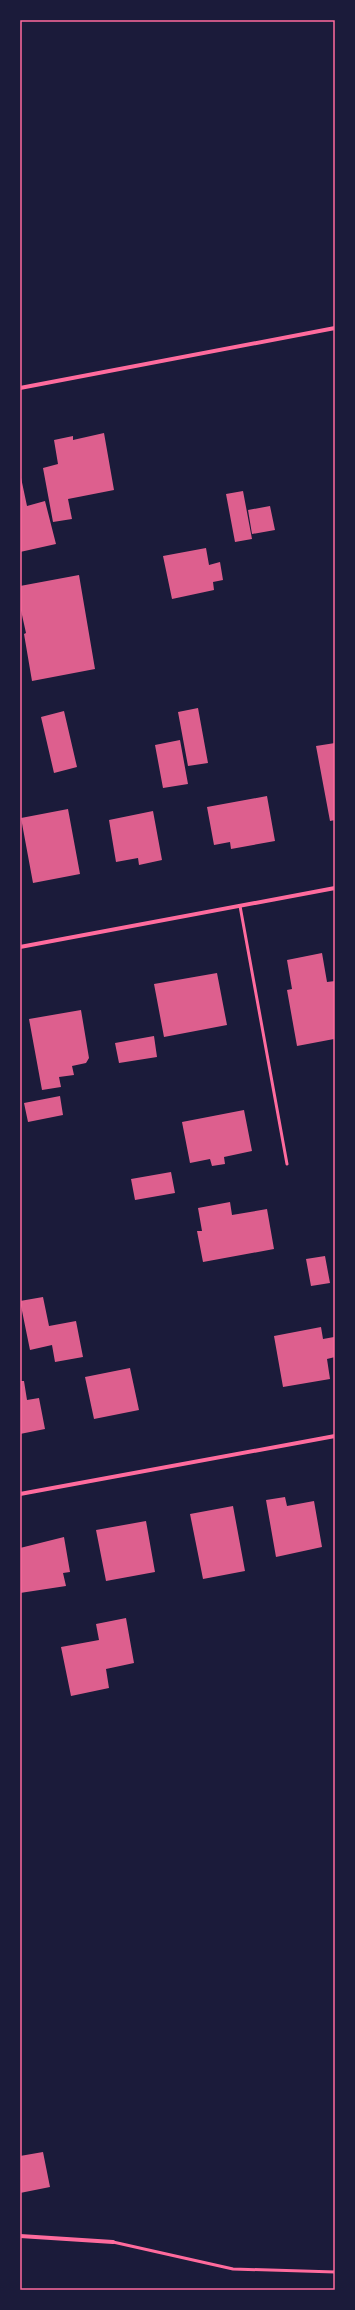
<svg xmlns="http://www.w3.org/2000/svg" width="355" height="2310" viewBox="0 0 355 2310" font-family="'Asap Condensed',sans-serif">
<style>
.building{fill:#dd5f8e}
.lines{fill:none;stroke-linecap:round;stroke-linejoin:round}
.service{stroke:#ff6b9d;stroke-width:3}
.minor{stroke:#ff6b9d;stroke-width:4}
.neatline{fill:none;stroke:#ff6b9d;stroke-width:1.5}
</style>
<rect width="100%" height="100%" fill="#1b1b3a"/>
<path class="building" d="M104 433 114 490 68 499 72 519 53 522 43 468 58 464 54 440 73 436V440Z
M20 473 27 506 45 501 56 544 20 552Z
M243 491 252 539 235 542 226 494Z
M270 506 275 530 252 534 248 510Z
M206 548 209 565 220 562 223 580 213 582 214 590 172 599 163 556Z
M79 575 95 669 32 681 24 634 26 633 20 606V586Z
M198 708 208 763 188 766 178 712Z
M64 711 77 767 54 773 41 717Z
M180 740 188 784 163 788 155 745Z
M335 743V820L330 821 316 746Z
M267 796 275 841 231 849 230 842 214 845 207 807Z
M68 809 80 874 33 883 21 818Z
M153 811 162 860 139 865 138 858 116 862 109 820Z
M322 953 327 982 335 981V1043L334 1039 297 1046 287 990 292 989 287 960Z
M217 973 227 1025 164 1037 154 984Z
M81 1010 89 1058 86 1063 72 1066 74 1075 59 1077 61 1087 42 1090 29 1019Z
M154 1036 157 1057 119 1063 115 1043Z
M60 1096 63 1115 28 1122 24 1103Z
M244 1110 252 1151 224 1157 225 1164 212 1166 210 1159 190 1163 182 1122Z
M171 1172 175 1193 135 1200 131 1179Z
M230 1202 232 1215 267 1209 274 1249 203 1262 197 1231H202L198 1208Z
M325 1256 330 1283 311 1286 306 1259Z
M43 1297 49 1326 76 1321 83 1357 55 1362 52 1345 30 1350 20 1301Z
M321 1327 323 1339 334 1337 335 1344V1357L327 1359 330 1379 283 1387 274 1336Z
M130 1368 139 1410 94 1419 85 1377Z
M20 1381H24L27 1400 39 1398 45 1429 20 1434Z
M285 1497 287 1506 314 1501 322 1547 276 1557 266 1500Z
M233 1506 245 1571 203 1579 190 1514Z
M146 1521 155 1572 106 1581 96 1530Z
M64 1537 70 1572 63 1573 66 1586 20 1593V1548Z
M126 1618 134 1663 106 1669 109 1688 71 1696 61 1647 99 1640 96 1624Z
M43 2152 50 2187 20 2193V2156Z"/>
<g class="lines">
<path class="service" d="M240 906 287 1164
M113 2242 233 2269 335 2272"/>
<path class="minor" d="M20 388 335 328
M20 947 335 888
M20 1494 335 1436
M20 2236 113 2242"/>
</g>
<rect width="355" height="2310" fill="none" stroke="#1b1b3a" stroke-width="42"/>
<rect x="21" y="21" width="313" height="2268" class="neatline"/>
</svg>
